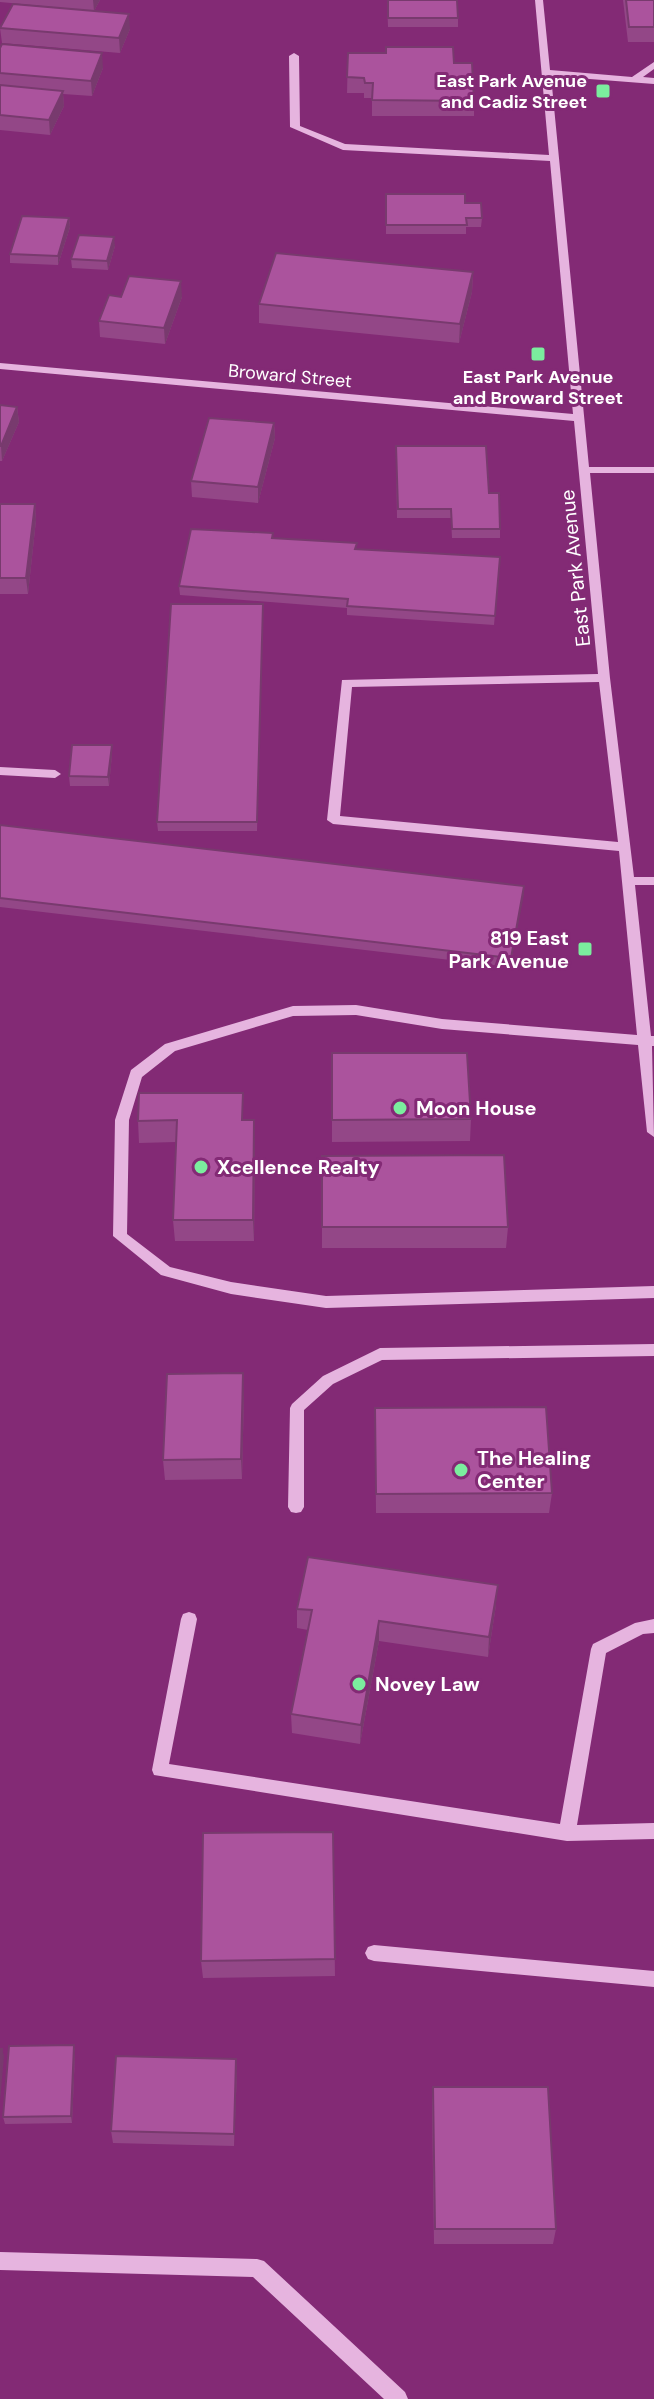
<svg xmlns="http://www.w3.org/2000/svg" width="654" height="2399" viewBox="0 0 654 2399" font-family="'DM Sans',sans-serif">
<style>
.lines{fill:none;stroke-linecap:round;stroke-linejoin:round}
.minor{fill:#e6b4df;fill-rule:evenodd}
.wall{fill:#934787}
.shaded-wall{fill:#783a6e}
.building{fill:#ab539d;stroke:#783a6e;stroke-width:2}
.poi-dot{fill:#7bed9e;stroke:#832a75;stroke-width:3}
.labels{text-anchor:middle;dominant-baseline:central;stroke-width:6;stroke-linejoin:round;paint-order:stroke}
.far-poi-label{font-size:18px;font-weight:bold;fill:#fff;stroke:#832a75;text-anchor:end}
.far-street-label{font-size:18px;fill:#fff;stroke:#832a75}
.street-label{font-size:20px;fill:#fff;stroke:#832a75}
.poi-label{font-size:20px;font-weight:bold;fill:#fff;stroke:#832a75;text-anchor:start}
</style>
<rect width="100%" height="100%" fill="#832a75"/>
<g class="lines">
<path class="minor" d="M535 0H543L550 70 632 77 654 62V69L643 77 654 78V84L551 76 589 467H654V473H590L610 678 634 877H654V885H635L651 1036H654V1046H652L654 1137 647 1132 638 1045 442 1029 356 1015 293 1016 175 1051 142 1077 129 1120 127 1234 170 1267 231 1282 326 1296 654 1286V1298L326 1308 231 1294 161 1275 113 1236 115 1120 131 1070 165 1044 293 1006 356 1005 442 1019 637 1035 619 851 333 824 327 820 342 680 598 674 574 421 0 369V363L573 414 550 161 343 150 290 127 289 56 294 53 299 56 300 126 345 144 549 155ZM599 682 618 842 340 816 352 687Z
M0 767 55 770 61 774 55 778 0 775Z
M654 1344V1356L382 1360 333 1384 304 1410V1507L301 1512 296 1513 291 1512 288 1507 290 1408 292 1404 323 1376 380 1348Z
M189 1612 195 1614 197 1619 169 1764 560 1824 591 1649 593 1644 635 1623 654 1619V1633L643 1634 606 1653 577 1825 654 1823V1839L567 1841 154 1775 152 1770 181 1619 183 1614Z
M374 1945 654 1971V1987L374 1961 368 1959 365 1953 368 1947Z
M0 2252 257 2259 264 2261 405 2392 408 2399H384L253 2277 0 2270Z"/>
</g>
<path class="wall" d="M0 0H100L94 11 130 29 120 53 2 43 0 28 85 10 0 2Z
M387 0 458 18V27H388Z
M623 0H654V42H628Z
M0 48 103 68 92 96 63 94 64 106 50 135 0 130Z
M348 53 454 63 474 101V116H372V98H364V93H347Z
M386 194 465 203 482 218 481 227H466V234H386Z
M69 218 70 227 58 265 10 263V254Z
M115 246 108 270 72 268 71 259Z
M473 272 472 292 459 343 259 323V304Z
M121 297H182L165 344 100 337 99 321Z
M0 405 17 407 19 422 2 461H0Z
M274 423 275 438 258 503 192 497 191 481Z
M396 446 489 493 500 529V538H452L451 518H397Z
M0 504H35L36 520 28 594H0Z
M273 533V538L356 549 500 557 494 625 347 615V608L180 595 179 586Z
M263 604 257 831H158L157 822Z
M112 754 109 786H70L69 776Z
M0 825 524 886 510 967 0 907Z
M332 1053 471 1119 470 1141 332 1142Z
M244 1120 255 1142 254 1241H175L173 1220 176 1142 139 1143 138 1121Z
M322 1156 508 1227 506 1248H322Z
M244 1393 242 1479 165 1480 163 1460Z
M375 1408 552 1493 549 1513H376Z
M496 1605 488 1657 379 1641 360 1744 292 1733 291 1714 308 1630 297 1628V1609Z
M333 1832 335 1976 203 1978 201 1961Z
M74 2045 75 2053 72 2123 5 2124 3 2117Z
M236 2059 237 2071 234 2146 113 2143 111 2131Z
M433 2087 556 2229 553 2244H434L432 2103Z"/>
<path class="shaded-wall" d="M93 0H100L94 11Z
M129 14 130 29 120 53 119 38Z
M102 53 103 68 92 96 91 81Z
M63 91 64 106 50 135 49 120Z
M69 218 70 227 58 265V256Z
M114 237 115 246 108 270 107 261Z
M473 272 472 292 459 343 460 324Z
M181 281 182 297 165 344 164 328Z
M17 407 19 422 2 461 1 446Z
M274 423 275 438 258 503V487Z
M35 504 36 520 28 594 26 578Z
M112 745V754L109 786 108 777Z
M524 886V895L510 967 511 958Z
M254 1120 255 1142 254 1241 253 1220Z
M243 1373 244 1393 242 1479 241 1459Z
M498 1585 496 1605 488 1657 489 1637Z
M379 1621V1641L360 1744 361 1725Z
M74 2045 75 2053 72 2123 71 2116Z
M2 2049 4 2056 0 2102V2075Z
M236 2059 237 2071 234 2146V2134Z"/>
<path class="building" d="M388 0H457L458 18H388Z
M626 0H654V27H629Z
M13 4 129 14 119 38 0 28Z
M2 44 102 53 91 81 0 73V48Z
M386 47H453L454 63H472L474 101 372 100 373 83H365L364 78 347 77 348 53H386Z
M0 85 63 91 49 120 0 115Z
M386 194H465V203H481L482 218H466L467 225H386Z
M22 216 69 218 58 256 10 254Z
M79 235 114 237 107 261 71 259Z
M276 253 473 272 460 324 259 304Z
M129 276 181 281 164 328 99 321 109 295 121 297Z
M0 405 17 407 1 446H0Z
M209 418 274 423 258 487 191 481Z
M396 446H486L489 493H499L500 529H452L451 509H398Z
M0 504H35L26 578H0Z
M191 529 273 533 272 538 357 543 355 549 500 557 495 616 347 606 348 599 179 586Z
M171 604H263L257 822H157Z
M72 745H112L108 777 69 776Z
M0 825 524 886 511 958 0 898Z
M332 1053H467L471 1119 332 1120Z
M139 1093H243L242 1120H254L253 1220H173L177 1120 138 1121Z
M504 1155 508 1227H322V1156Z
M243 1373 241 1459 163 1460 167 1374Z
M546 1407 552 1493 376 1494 375 1408Z
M308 1557 498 1585 489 1637 379 1621 361 1725 291 1714 312 1610 297 1609Z
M333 1832 335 1959 201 1961 203 1833Z
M74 2045 71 2116 3 2117 9 2046Z
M0 2049H2L0 2075Z
M116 2056 236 2059 234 2134 111 2131Z
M433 2087H548L556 2229H435Z"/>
<g class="poi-dot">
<rect x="595" y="83" width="16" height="16" rx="4"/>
<rect x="530" y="346" width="16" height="16" rx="4"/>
<rect x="577" y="941" width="16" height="16" rx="4"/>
<circle cx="400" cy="1108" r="8"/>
<circle cx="201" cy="1167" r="8"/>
<circle cx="461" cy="1470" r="8"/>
<circle cx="359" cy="1684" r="8"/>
</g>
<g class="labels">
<g class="far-poi-label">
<text x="587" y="81">East Park Avenue<tspan x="587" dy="21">and Cadiz Street</tspan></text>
<text x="538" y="377" text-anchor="middle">East Park Avenue<tspan x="538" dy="21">and Broward Street</tspan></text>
</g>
<g class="far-street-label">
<text transform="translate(290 376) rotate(5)">Broward Street</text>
</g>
<g class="street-label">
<text transform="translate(575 568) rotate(-96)">East Park Avenue</text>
</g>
<g class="poi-label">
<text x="569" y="938" text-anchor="end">819 East<tspan x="569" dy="23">Park Avenue</tspan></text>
<text x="416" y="1108">Moon House</text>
<text x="217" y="1167">Xcellence Realty</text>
<text x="477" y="1458">The Healing<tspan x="477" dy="23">Center</tspan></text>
<text x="375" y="1684">Novey Law</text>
</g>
</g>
</svg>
